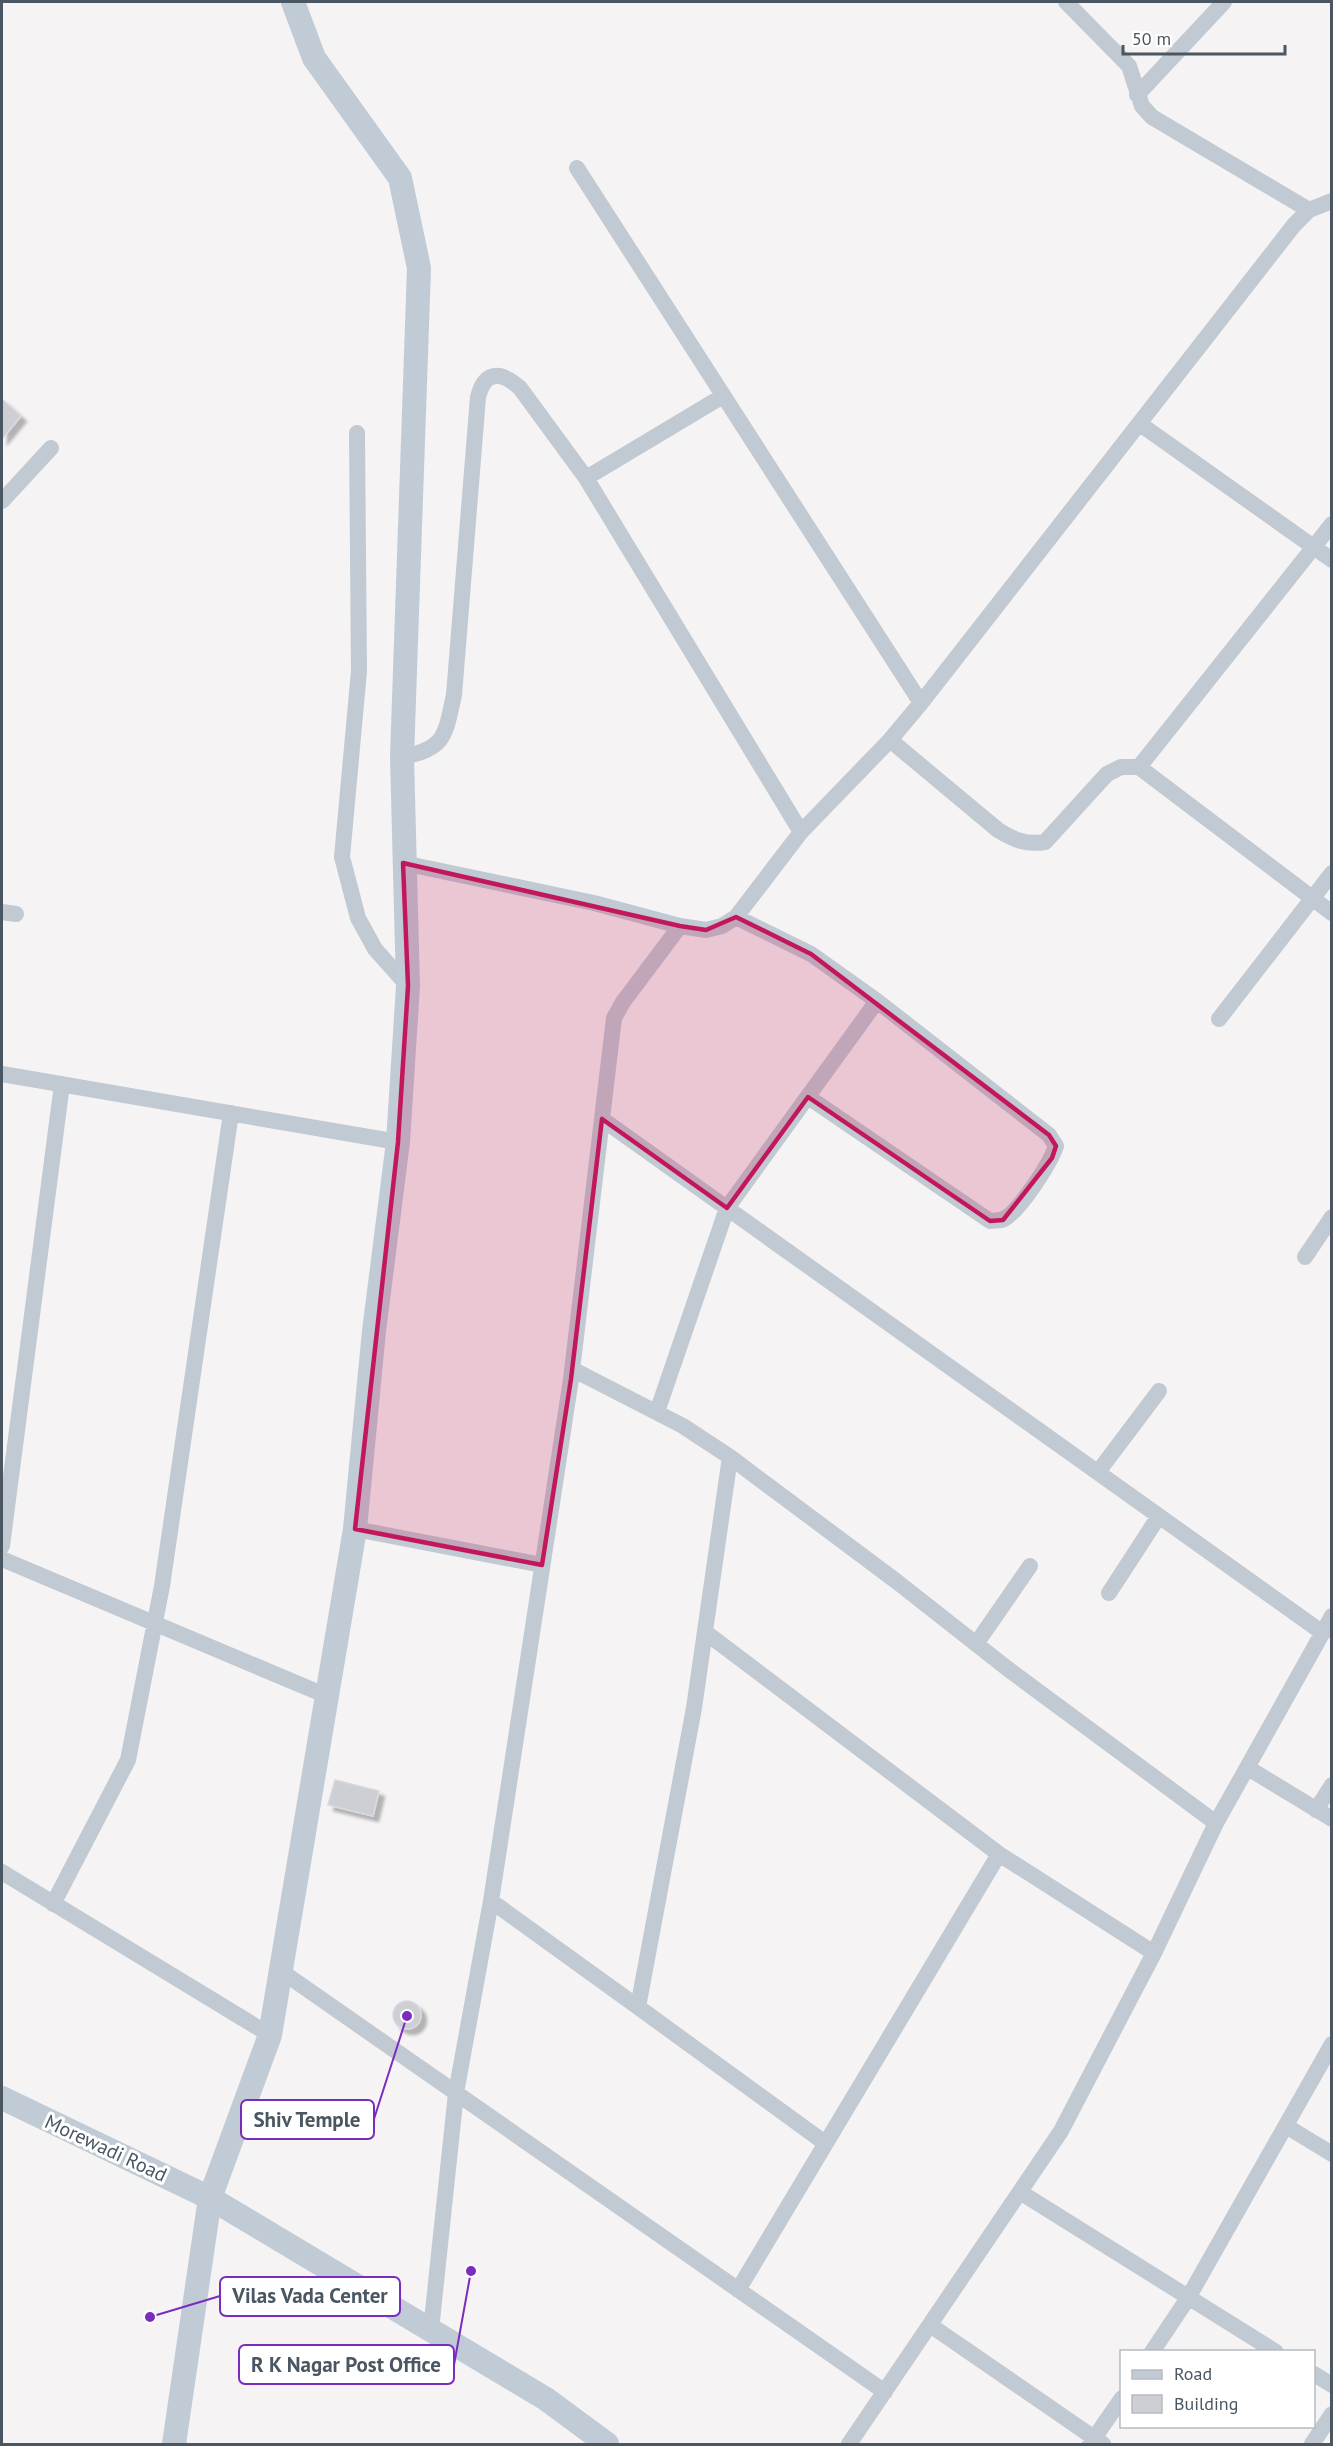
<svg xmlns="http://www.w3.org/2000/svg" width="1333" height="2446" viewBox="0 0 1333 2446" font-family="'PT Sans',sans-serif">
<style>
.building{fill:#cdcfd5;stroke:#d7d9de;stroke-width:1.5;filter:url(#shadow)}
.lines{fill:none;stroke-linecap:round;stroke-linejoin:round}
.street{stroke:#c1cad2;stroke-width:16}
.secondary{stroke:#c1cbd6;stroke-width:24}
.marked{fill:#c2185b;fill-opacity:0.2;stroke:#c2185b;stroke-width:4.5;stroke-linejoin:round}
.labels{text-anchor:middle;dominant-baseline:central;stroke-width:6;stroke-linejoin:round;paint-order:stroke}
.street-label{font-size:20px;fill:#4a5661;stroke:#fff}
.leader{fill:none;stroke:#7b2cbf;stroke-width:2}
.callout-dot{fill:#7b2cbf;stroke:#fff;stroke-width:2}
.callout{fill:#fff;stroke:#7b2cbf;stroke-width:2}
.callout-label{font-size:21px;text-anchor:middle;font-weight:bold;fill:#4a5661}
</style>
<defs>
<filter id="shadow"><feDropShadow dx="5.5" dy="5.5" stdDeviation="1.5" flood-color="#0004"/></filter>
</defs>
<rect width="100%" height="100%" fill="#f5f3f3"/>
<path class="building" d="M2 399 21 416 2 439Z
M335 1780 379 1791 373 1816 328 1805Z
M393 2015a14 14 0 1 1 28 0a14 14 0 1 1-28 0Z"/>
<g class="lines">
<path class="street" d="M1066 2 1129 66 1142 106 1152 117 1309 210
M1137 95 1224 2
M577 168 921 703
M1140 424 1332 560
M357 433 359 671 342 857 358 918 375 949 408 986
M586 478 723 396
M2 501 51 448
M890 740 998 830C1014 840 1026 845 1045 842L1107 774 1121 767H1139L1332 913
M402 757C446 749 445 735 454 695L478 397C485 370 501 371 520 388L586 478 801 832
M1139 767 1332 524
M403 863 594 903 680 926 706 930 722 926 736 917 801 832 890 740 921 703 1294 225 1309 210 1332 201
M2 912 16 914
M736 917 811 954 877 1001
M1219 1019 1332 873
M2 1074 398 1142
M602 1119 1323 1633
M1305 1257 1332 1217
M572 1369 683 1426 730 1457 896 1581 1008 1669 1216 1823
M657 1412 727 1208 877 1001 1049 1135 1056 1146C1050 1164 1020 1210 1004 1219 1000 1221 995 1220 990 1221L808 1097
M1098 1472 1159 1391
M355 1529 542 1565
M2 1546 62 1084
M2 1559 327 1696
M1109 1593 1159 1516
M705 1632 999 1854 1154 1953
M976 1644 1030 1566
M1248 1768 1332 1819
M1316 1810 1332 1785
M2 1872 270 2035
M491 1901 638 2007 694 1708 730 1457
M53 1904 128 1760 162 1586 231 1113
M281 1971 885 2392
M638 2007 825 2143
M1286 2126 1332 2154
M1020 2192 1276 2352
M738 2290 999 1854
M930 2325 1103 2444
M431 2330 456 2093 491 1901 571 1379 614 1018 623 1002 680 926
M1152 2352 1188 2298 1332 2044
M1314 2374 1332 2385
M849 2444 1061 2131 1154 1953 1216 1823 1332 1616
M1090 2444 1122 2398
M1312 2444 1332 2414"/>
<path class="secondary" d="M2 2098 210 2198 546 2399 607 2444
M174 2444 210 2198 270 2035 355 1529 374 1331 398 1142 408 986 402 757 419 268 400 178 314 58 293 2"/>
</g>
<path class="marked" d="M403 863 680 926 706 930 736 917 811 954 1049 1135 1056 1146 1052 1158 1003 1220 990 1221 808 1097 727 1208 602 1119 571 1379 542 1565 355 1529 398 1142 408 986Z"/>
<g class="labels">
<g class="street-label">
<text transform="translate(106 2148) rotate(25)">Morewadi Road</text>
</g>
</g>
<path class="leader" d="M407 2016L374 2119M150 2317L220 2296M471 2271L454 2365"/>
<g class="callout-dot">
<circle cx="407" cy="2016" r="6"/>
<circle cx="150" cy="2317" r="6"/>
<circle cx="471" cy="2271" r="6"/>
</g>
<g class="callout">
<rect x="241" y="2100" width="133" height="39" rx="6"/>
<rect x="220" y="2277" width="180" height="39" rx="6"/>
<rect x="239" y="2345" width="215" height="39" rx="6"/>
</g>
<g class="callout-label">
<text x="307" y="2127">Shiv Temple</text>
<text x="310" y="2303">Vilas Vada Center</text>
<text x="346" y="2372">R K Nagar Post Office</text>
</g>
<rect width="1333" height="2446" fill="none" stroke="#4a5661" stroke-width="6"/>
<rect x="1120" y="2350" width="195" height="78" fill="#ffffff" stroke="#b7bbc0" stroke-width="1.5"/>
<rect x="1132" y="2370" width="30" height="9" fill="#c1cbd6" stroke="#b7bbc0" stroke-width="1.5"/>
<text x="1174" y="2380" font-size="18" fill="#4a5661">Road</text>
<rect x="1132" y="2395" width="30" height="18" fill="#cdcfd5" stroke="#b7bbc0" stroke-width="1.5"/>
<text x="1174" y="2410" font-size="18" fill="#4a5661">Building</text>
<path d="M1123 45v9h162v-9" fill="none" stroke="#4a5661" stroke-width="3"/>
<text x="1132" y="45" font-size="18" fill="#4a5661" stroke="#ffffff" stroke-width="4.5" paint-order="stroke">50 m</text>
</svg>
